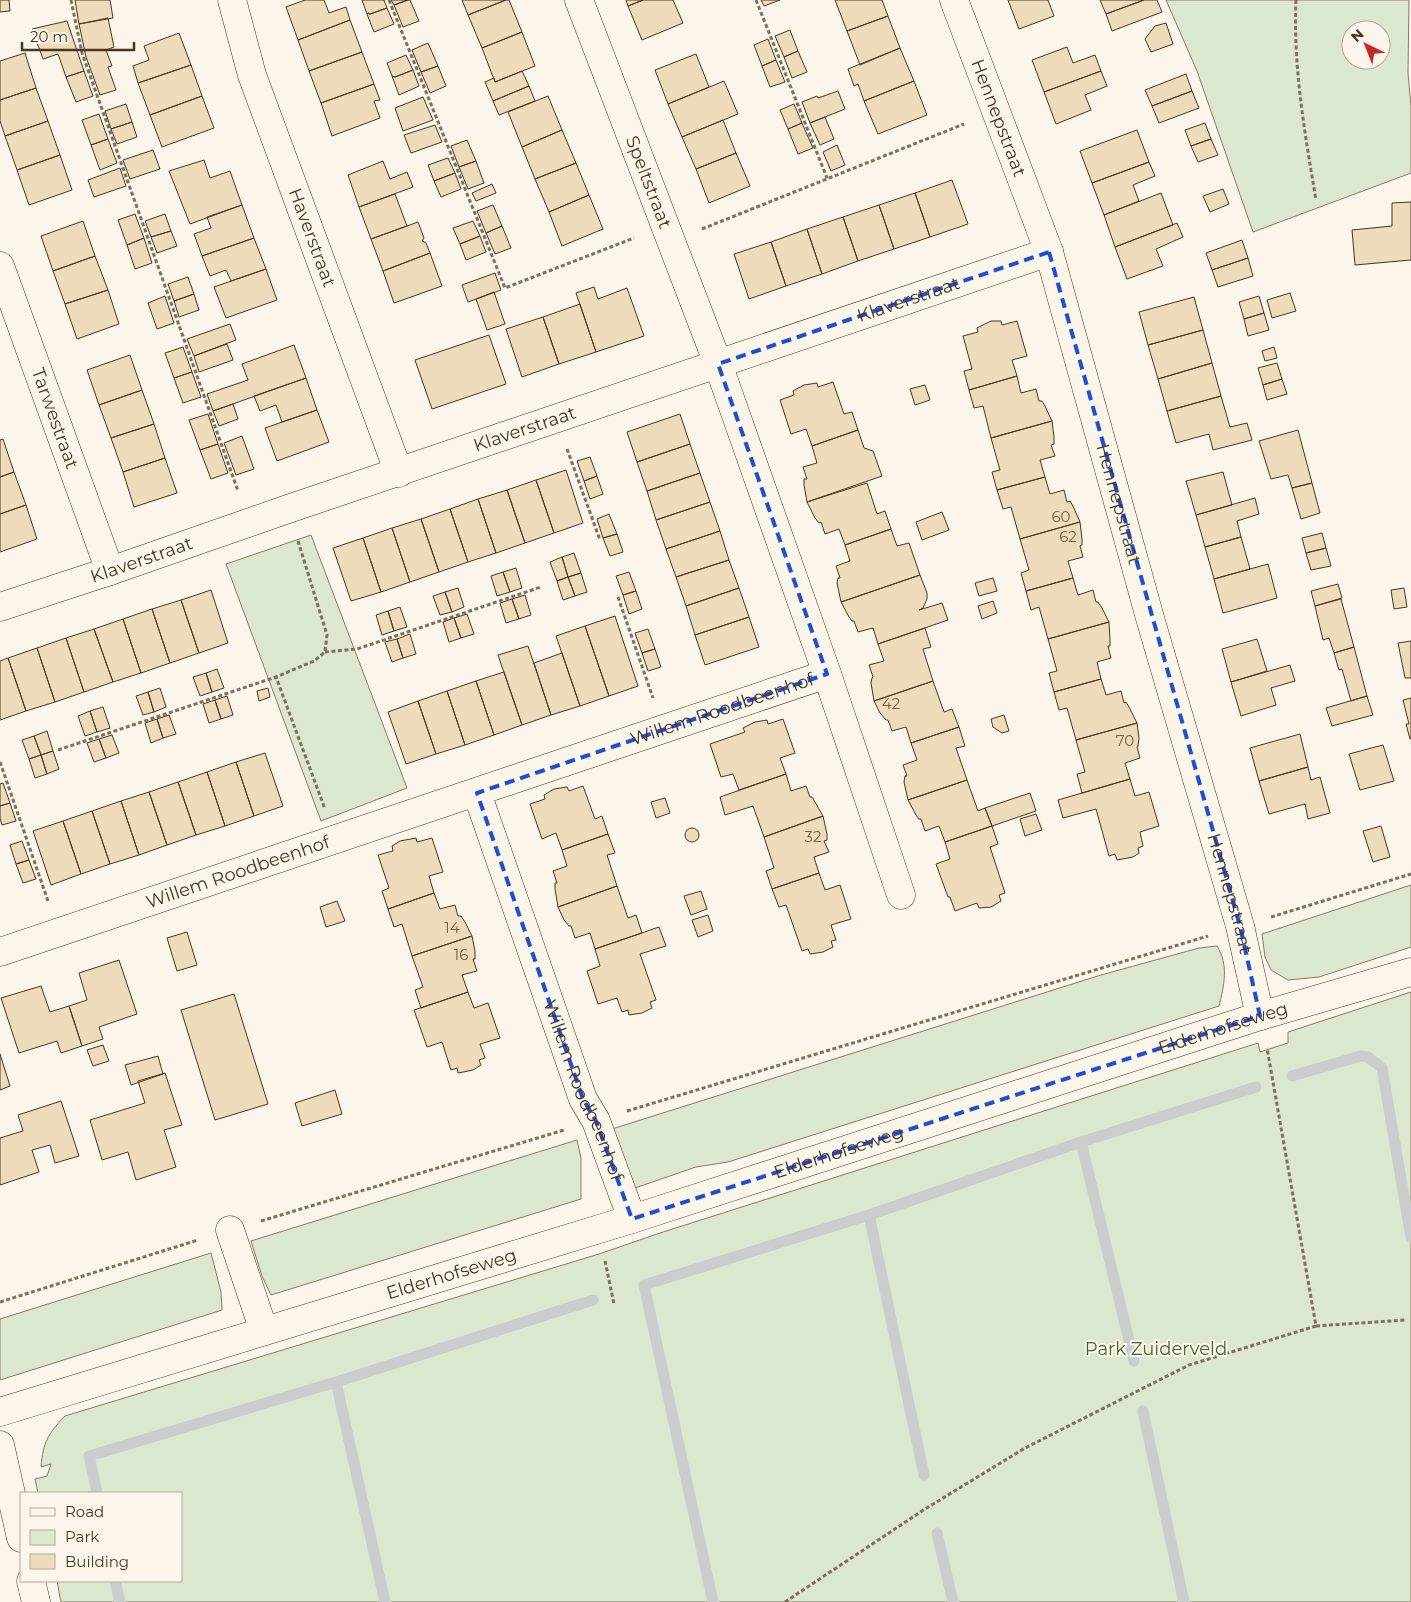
<svg xmlns="http://www.w3.org/2000/svg" width="1411" height="1602" viewBox="0 0 1411 1602" font-family="Montserrat,sans-serif">
<style>
.green{fill:#dce7d0;stroke:#887966;fill-rule:evenodd}
.lines{fill:none;stroke-linecap:round;stroke-linejoin:round}
.stream{stroke:#c9cecd;stroke-width:11}
.building{fill:#ecdcbc;stroke:#4a3520}
.minor-casing{stroke:#4a3520;stroke-width:29}
.path{stroke:#7f6f5c;stroke-width:3;stroke-dasharray:4 2.5;stroke-linecap:butt}
.minor{stroke:#fbf6e9;stroke-width:28}
.marked{fill:none;stroke:#1d4ed8;stroke-width:4;stroke-dasharray:10 6;stroke-linejoin:round}
.labels{text-anchor:middle;dominant-baseline:central;stroke-width:4;stroke-linejoin:round;paint-order:stroke}
.number-label{font-size:15px;fill:#725f47}
.street-label{font-size:18px;fill:#4a3520;stroke:#fbf6e9}
.park-label{font-size:18px;fill:#436837;stroke:#fbf6e9}
</style>
<rect width="100%" height="100%" fill="#fbf6e9"/>
<path class="green" d="M1166 0H1409L1408 73 1411 107V173L1253 232 1197 71ZM1351 30H1381V60H1351Z
M311 535 407 788 321 821 226 564Z
M1411 885V947L1319 977 1288 980 1271 970 1265 957 1262 934Z
M1217 946C1229 965 1224 986 1219 1006L728 1162 696 1167 632 1189 612 1129 1101 975 1199 948Z
M1411 992V1602H61L57 1581H181V1493H38L35 1479 47 1476 51 1464 41 1467C43 1442 48 1434 65 1416L599 1254 660 1233 1258 1043 1260 1052 1288 1043V1032Z
M577 1140 581 1158V1199L271 1295 262 1276 251 1241Z
M211 1253 221 1292 222 1310 0 1380V1319Z"/>
<g class="lines">
<path class="stream" d="M1292 1076 1361 1056 1368 1057 1382 1068 1411 1237
M1081 1142 1134 1361
M869 1215 924 1475
M1143 1411 1184 1602
M97 1493 89 1456 336 1382
M937 1533 953 1602
M115 1581 120 1602
M385 1602 336 1382 593 1300
M713 1602 644 1285 869 1215 1081 1142 1256 1087"/>
</g>
<path class="building" d="M0 0H9L10 11 0 12Z
M75 0H110L113 18 79 24Z
M305 0H324L329 13 346 7 350 20 298 40 286 7Z
M362 0H384L387 8 370 14 368 13 367 14Z
M391 0H408L394 5Z
M408 0H410L419 21 403 27 394 5Z
M462 0H506L468 15Z
M506 0H509L522 32 482 48 468 15Z
M626 0H643L628 6Z
M643 0H673L683 23 642 40 628 6Z
M761 0H780L764 6Z
M835 0H882L888 16 847 31Z
M1008 0H1048L1054 16 1019 29Z
M1100 0H1144L1106 14Z
M1144 0H1157L1162 12 1112 31 1106 14Z
M387 8 394 24 374 32 367 14 368 13 370 14Z
M888 16 900 48 860 65 847 31Z
M108 18 114 47 106 50 112 66 108 67 116 90 100 95 86 57 79 24Z
M350 20 362 52 309 71 298 40Z
M67 21 84 71 66 77 58 54 43 59 32 29Z
M1166 23 1173 44 1151 52 1145 39 1155 26Z
M790 30 798 51 784 57 775 36Z
M522 32 535 66 495 82 482 48Z
M179 33 191 65 138 83 133 66 149 60 144 46Z
M768 39 776 60 762 66 754 45Z
M428 43 438 66 421 72 412 50Z
M1067 47 1073 63 1095 55 1101 71 1044 92 1032 60Z
M900 48 914 81 864 101 858 84 854 86 848 69Z
M798 51 807 72 792 78 784 57Z
M362 52 374 84 321 103 309 71Z
M25 53 36 88 0 100V61Z
M696 54 709 87 668 104 655 70Z
M406 55 413 70 395 77 392 76 387 63Z
M776 60 785 82 770 87 762 66Z
M191 65 202 96 150 115 138 83Z
M438 66 446 86 430 93 421 72Z
M413 70 419 86 399 95 392 76 395 77Z
M84 71 93 96 76 102 66 77Z
M522 71 529 86 493 101 485 82 494 78 495 82Z
M1101 71 1107 86 1085 95 1091 110 1056 124 1044 92Z
M1186 74 1192 91 1152 106 1145 90Z
M724 81 738 114 682 137 668 104Z
M914 81 927 115 878 134 864 101Z
M374 84 380 100 374 101 380 118 332 136 321 103Z
M529 86 535 101 499 115 493 101Z
M36 88 48 121 5 136 0 121V100Z
M838 91 845 109 810 123 802 102 817 96 818 98Z
M1192 91 1199 108 1159 123 1152 106Z
M202 96 214 128 162 147 150 115Z
M548 96 562 130 522 147 508 112Z
M423 97 433 120 403 131 395 108Z
M126 104 132 122 111 129 105 111Z
M794 104 802 123 788 129 780 110Z
M99 114 108 139 91 145 82 120Z
M825 117 834 139 820 145 810 123Z
M723 120 736 153 696 169 682 137Z
M48 121 60 155 17 170 5 136Z
M132 122 137 137 117 144 111 129Z
M802 123 813 148 798 154 788 129Z
M1205 123 1211 139 1191 146 1185 130Z
M435 125 442 142 411 153 404 135Z
M562 130 576 163 535 179 522 147Z
M1137 130 1149 162 1092 183 1080 151Z
M108 139 117 163 100 170 91 145Z
M1211 139 1218 155 1198 162 1191 146Z
M467 140 476 161 459 167 451 146Z
M837 145 845 165 831 171 823 152Z
M153 150 160 169 130 179 123 160Z
M736 153 750 186 709 203 696 169Z
M60 155 72 190 29 205 17 170Z
M448 158 455 173 434 181 428 165Z
M204 160 210 178 230 171 242 205 190 224 169 171Z
M383 161 390 179 407 172 413 187 359 207 348 175Z
M476 161 484 183 468 189 459 167Z
M1149 162 1155 176 1133 185 1139 201 1104 215 1092 183Z
M576 163 589 195 549 212 535 179Z
M120 168 126 186 94 197 88 180Z
M455 173 461 189 441 197 434 181Z
M952 180 968 224 930 237 915 193Z
M492 184 496 193 476 201 472 193Z
M1223 189 1229 204 1210 212 1203 196Z
M915 193 930 237 894 249 879 205Z
M1161 193 1173 225 1115 247 1104 215Z
M395 194 407 226 371 239 359 207Z
M589 195 603 229 562 246 549 212Z
M1411 202V260L1355 265 1352 230 1392 226V203Z
M242 205 254 238 202 256 194 234 211 228 207 217Z
M493 205 502 226 486 233 477 211Z
M879 205 894 249 858 261 843 217Z
M135 214 144 238 127 245 118 220Z
M165 214 171 231 151 237 145 221Z
M843 217 858 261 822 274 807 229Z
M83 221 95 256 53 271 41 236Z
M473 221 480 236 460 244 453 228Z
M418 222 424 238 422 241 426 243 430 253 383 271 371 239Z
M1177 223 1183 237 1156 249 1163 266 1127 279 1115 247Z
M502 226 511 248 495 254 486 233Z
M807 229 822 274 786 286 771 242Z
M171 231 177 246 157 253 151 237Z
M480 236 486 252 466 260 460 244Z
M144 238 152 263 135 269 127 245Z
M254 238 266 269 231 281 226 270 210 276 202 256Z
M1242 240 1248 258 1212 270 1206 253Z
M771 242 786 286 749 299 734 254Z
M430 253 442 286 394 303 383 271Z
M95 256 108 290 65 304 53 271Z
M1248 258 1253 276 1218 287 1212 270Z
M266 269 277 300 226 318 214 287Z
M495 273 501 290 468 302 462 285Z
M188 277 194 294 174 301 168 284Z
M594 287 598 299 627 288 644 336 596 352 576 293Z
M108 290 119 324 77 339 65 304Z
M494 292 505 324 487 330 476 299Z
M1290 293 1296 311 1272 318 1267 300Z
M194 294 199 310 179 317 174 301Z
M165 296 174 323 157 329 148 303Z
M1259 296 1264 313 1244 319 1239 302Z
M1194 297 1203 330 1148 345 1139 312Z
M580 304 596 352 559 364 543 317Z
M1264 313 1269 330 1248 336 1244 319Z
M543 317 559 364 522 377 506 329Z
M991 321H1001L1002 325 1017 321 1027 356 1012 360 1017 376 969 390 964 371 972 369 963 336 978 332 977 328Z
M230 324 236 340 194 356 187 339Z
M1203 330 1212 363 1158 379 1148 345Z
M489 335 506 384 432 409 415 360Z
M227 344 233 360 199 372 194 356Z
M294 345 306 378 213 411 207 394 248 380 242 364Z
M183 347 192 372 174 378 165 353Z
M1274 347 1277 358 1265 361 1262 351Z
M130 355 142 390 99 405 87 370Z
M1212 363 1221 396 1167 411 1158 379Z
M1277 363 1282 379 1263 385 1258 368Z
M192 372 201 397 183 403 174 378Z
M1017 376 1021 393 1036 389 1039 401H1042L1045 406 1052 421 991 438 983 406 974 408 969 390Z
M306 378 317 410 282 422 276 405 260 411 254 396Z
M1282 379 1287 394 1267 400 1263 385Z
M833 382 844 414 852 412 858 430 812 446 806 429 791 434 780 400 794 395 793 391 804 385 817 383 818 387Z
M925 385 930 400 915 405 910 389Z
M142 390 154 424 111 438 99 405Z
M1221 396 1230 427 1247 423 1252 440 1213 450 1209 434 1176 443 1167 411Z
M233 404 238 419 219 426 213 411Z
M317 410 329 442 277 461 265 428Z
M208 414 218 444 200 450 189 420Z
M680 414 690 444 637 462 627 432Z
M1052 421 1054 437V444L1051 445 1055 456 1040 460 1045 477 997 490 992 472 1000 470 991 438Z
M154 424 165 458 123 472 111 438Z
M858 430 864 448 873 451 882 476 807 502 804 485V479H807L803 467 817 463 812 446Z
M1298 430 1312 483 1292 488 1288 475 1271 479 1259 441Z
M242 436 254 469 236 475 224 443Z
M3 439 14 472 0 477V440Z
M218 444 228 473 211 479 200 450Z
M690 444 700 473 647 491 637 462Z
M590 457 597 476 584 481 577 461Z
M165 458 177 493 134 507 123 472Z
M566 470 583 523 554 533 536 480Z
M14 472 26 505 0 514V477Z
M1223 472 1232 505 1196 515 1186 481Z
M700 473 710 502 656 520 647 491Z
M597 476 603 494 590 499 584 481Z
M1045 477 1050 494 1064 490 1067 502 1070 501 1073 506 1080 522 1020 539 1011 507 1003 509 997 490Z
M536 480 554 533 525 543 507 490Z
M867 483 877 514 885 511 891 529 845 545 839 529 825 534 821 522 819 523 815 518 807 502Z
M1312 483 1320 513 1301 519 1292 488Z
M507 490 525 543 496 553 478 499Z
M1255 498 1259 514 1237 521 1241 537 1205 547 1196 515Z
M478 499 496 553 468 562 450 509Z
M710 502 720 531 666 549 656 520Z
M26 505 37 539 0 552V514Z
M450 509 468 562 439 572 421 519Z
M942 512 949 530 922 540 916 522Z
M609 514 617 534 603 538 597 519Z
M421 519 439 572 410 582 392 528Z
M1080 522 1082 539V545L1080 546 1083 557 1068 561 1073 578 1026 591 1021 573 1029 570 1020 539Z
M392 528 410 582 381 592 363 538Z
M891 529 897 546 909 543 920 575 841 602 837 583 838 578H840L836 566 850 561 845 545Z
M720 531 729 560 676 577 666 549Z
M1322 533 1326 548 1306 553 1302 538Z
M617 534 623 552 610 556 603 538Z
M1241 537 1250 569 1214 579 1205 547Z
M363 538 381 592 351 601 333 548Z
M1326 548 1331 566 1311 570 1306 553Z
M574 553 581 573 568 577 562 557Z
M562 557 568 577 557 581 550 562Z
M729 560 739 588 686 606 676 577Z
M1268 564 1277 598 1223 613 1214 579Z
M516 568 522 588 510 592 503 572Z
M503 572 510 592 497 596 491 576Z
M629 572 636 591 623 595 616 576Z
M581 573 587 592 575 596 568 577Z
M920 575 927 593V599L923 608 919 610 942 603 948 620 878 644 873 628 858 632 854 621H852L849 617 841 602Z
M568 577 575 596 563 600 557 581Z
M993 578 997 591 979 596 975 583Z
M1073 578 1078 595 1093 590 1096 602H1098L1102 608 1109 622 1048 639 1039 607 1031 610 1026 591Z
M1338 584 1342 598 1315 606 1311 591Z
M458 588 464 607 452 612 445 592Z
M739 588 749 617 695 635 686 606Z
M1404 588 1407 607 1394 609 1391 590Z
M211 590 228 643 199 653 181 600Z
M636 591 642 609 629 614 623 595Z
M445 592 452 612 440 615 433 596Z
M525 595 531 615 519 619 512 599Z
M512 599 519 619 506 623 500 603Z
M1341 599 1354 647 1334 653 1329 638 1323 640 1315 606Z
M181 600 199 653 170 663 152 609Z
M993 601 997 613 982 619 978 606Z
M400 607 407 627 394 631 388 611Z
M152 609 170 663 141 673 123 619Z
M388 611 394 631 382 635 376 615Z
M467 614 474 634 461 638 454 618Z
M615 616 638 686 609 696 585 626Z
M749 617 759 647 705 665 695 635Z
M454 618 461 638 449 642 443 622Z
M123 619 141 673 113 682 94 629Z
M1109 622 1110 640V646H1108L1111 658 1097 662 1101 679 1054 692 1049 673 1057 671 1048 639Z
M585 626 609 696 580 706 556 636Z
M925 628 931 647 923 649 933 681 874 701 871 683 872 678 873 677 869 665 884 661 878 644Z
M94 629 113 682 84 692 66 638Z
M648 629 655 649 642 653 635 633Z
M410 634 416 654 403 658 397 639Z
M66 638 84 692 55 702 37 648Z
M397 639 403 658 392 662 385 642Z
M1257 639 1267 671 1231 682 1222 649Z
M1411 641V678H1405L1398 643Z
M528 646 551 715 522 725 498 655Z
M1354 647 1367 696 1351 701 1342 669 1339 670 1334 653Z
M37 648 55 702 26 711 8 658Z
M655 649 661 667 648 671 642 653Z
M562 653 580 706 551 715 534 663Z
M8 658 26 711 0 720V661Z
M1290 665 1295 681 1271 688 1276 705 1241 716 1231 682Z
M217 669 224 688 212 692 206 673Z
M504 672 522 725 494 735 476 681Z
M206 673 212 692 200 696 193 677Z
M1101 679 1106 695 1121 691 1124 703 1126 702 1129 707 1137 723 1076 740 1067 708 1059 710 1054 692Z
M476 681 494 735 465 745 447 691Z
M933 681 944 712 952 709 959 727 911 743 906 727 892 731 888 720H886L880 713 874 701Z
M160 688 166 707 154 712 148 692Z
M268 688 270 697 259 701 257 691Z
M447 691 465 745 436 754 418 701Z
M148 692 154 712 143 715 136 696Z
M227 696 233 715 221 719 215 700Z
M1367 696 1373 715 1332 726 1326 708Z
M1411 698V739H1410L1406 724H1409L1403 700Z
M215 700 221 719 209 723 203 704Z
M418 701 436 754 406 764 388 712Z
M103 707 110 728 97 732 90 711Z
M90 711 97 732 85 736 78 716Z
M169 715 176 734 163 738 157 719Z
M1004 715 1009 731 1002 733 993 727 991 719Z
M157 719 163 738 151 743 145 723Z
M783 719 795 753 780 758 786 774 739 790 733 774 721 777 710 744 745 732 743 728 755 722 767 720 768 724Z
M1137 723 1139 738 1138 746 1137 747 1140 758 1125 763 1130 779 1082 793 1077 774 1085 772 1076 740Z
M959 727 965 746 956 748 967 780 908 800 904 782 905 776H907L903 765 917 760 911 743Z
M47 731 53 751 41 755 34 736Z
M1300 734 1308 767 1259 781 1250 748Z
M112 735 119 753 106 758 99 739Z
M34 736 41 755 29 759 22 740Z
M99 739 106 758 94 762 87 743Z
M1383 745 1394 781 1360 790 1349 754Z
M53 751 59 769 47 774 41 755Z
M265 753 283 806 254 816 236 762Z
M41 755 47 774 35 778 29 759Z
M236 762 254 816 225 826 207 772Z
M1308 767 1311 780 1320 777 1330 813 1308 819 1305 804 1269 814 1259 781Z
M207 772 225 826 196 835 178 782Z
M786 774 791 791 806 786 810 797H812L815 802 823 816 764 837 753 806 725 815 720 797Z
M1130 779 1135 796 1149 792 1159 826 1140 832 1143 846 1138 848 1139 853 1133 857 1117 860 1115 854 1109 856 1096 809 1063 818 1058 800Z
M967 780 978 811 985 808 992 826 945 842 939 826 925 831 921 819H919L916 815 908 800Z
M178 782 196 835 167 845 149 792Z
M3 783 10 803 0 806V784Z
M583 786 595 819 602 816 608 834 562 850 556 833 542 839 530 804 545 799 544 795 554 789 567 787 569 791Z
M149 792 167 845 139 855 121 801Z
M1030 793 1036 811 992 826 985 808Z
M665 798 670 813 656 818 651 802Z
M121 801 139 855 110 864 92 811Z
M10 803 16 821 2 825 0 818V806Z
M92 811 110 864 81 874 63 821Z
M1036 814 1042 830 1025 836 1020 819Z
M823 816 827 834V840L824 841 829 852 814 857 819 873 772 889 766 871 774 868 764 837Z
M63 821 81 874 51 885 33 831Z
M992 826 998 844 990 847 1005 893 999 895 1001 901 991 907 979 908 977 903 955 911 950 897H948L936 864 950 859 945 842Z
M1381 826 1390 857 1373 862 1363 831Z
M685 835a7 7 0 1 1 14 0a7 7 0 1 1-14 0Z
M608 834 615 853 607 855 617 886 558 907 555 889V883H557L553 871 567 866 562 850Z
M416 838 417 842 432 838 443 872 429 876 434 893 388 909 382 891 389 888 378 855 393 851 392 846 400 841Z
M22 841 29 860 16 864 10 845Z
M29 860 36 879 23 883 16 864Z
M819 873 825 890 840 885 851 919 831 925 836 940 831 941 833 947 823 952 810 954 808 949 802 951 786 905 779 907 772 889Z
M617 886 628 918 636 915 642 933 595 949 590 933 575 938 571 926H569L564 920 558 907Z
M701 891 707 909 691 915 684 896Z
M434 893 440 909 455 905 458 916H461L465 922 472 936 412 956 402 924 394 927 388 909Z
M337 901 345 921 326 927 320 907Z
M708 915 713 931 698 937 692 920Z
M659 927 666 946 640 954 656 1000 650 1002 652 1008 642 1013 629 1015 628 1010 622 1012 617 998 598 1004 587 971 600 966 595 949Z
M187 932 197 965 177 971 167 938Z
M472 936 475 951V959H473L477 971 462 975 468 992 421 1008 415 990 423 987 412 956Z
M119 960 137 1014 99 1027 103 1039 82 1046 69 1006 87 1000 79 973Z
M41 986 50 1012 69 1006 82 1046 61 1053 57 1041 19 1053 1 998Z
M468 992 474 1008 488 1003 500 1038 480 1044 485 1058 479 1060 481 1065 473 1070 458 1073 457 1068 451 1070 442 1042 427 1047 414 1010Z
M234 994 268 1104 215 1120 181 1010Z
M103 1045 109 1061 93 1066 87 1050Z
M0 1054 10 1086 0 1090Z
M158 1056 163 1074 131 1085 125 1065Z
M165 1073 182 1125 164 1130 176 1167 136 1180 128 1152 102 1160 90 1120 145 1103 138 1081Z
M335 1090 342 1114 302 1126 295 1103Z
M61 1101 79 1156 55 1163 50 1145 32 1150 39 1172 0 1185V1138L23 1131 18 1115Z"/>
<g class="lines">
<defs>
<g id="minor">
<path id="s1" d="M232 0 252 75 399 473"/>
<path id="s2" d="M579 0 718 364 827 674 901 895"/>
<path id="s3" d="M954 0 1049 252 1150 618 1240 926 1260 1016"/>
<path id="s4" d="M0 266 110 571"/>
<path id="s5" d="M0 607 110 571 288 509 1049 252"/>
<path id="s6" d="M477 793 583 1099 596 1121 632 1219"/>
<path id="s7" d="M0 952 827 674"/>
<path d="M230 1230 264 1331"/>
<path id="s8" d="M0 1412 632 1219 1260 1016 1411 972"/>
<path d="M0 1445 21 1538"/>
<path d="M31 1581 36 1602"/>
</g>
</defs>
<use href="#minor" class="minor-casing"/>
<path class="path" d="M71 0 82 53 238 491
M389 0 505 288 634 238
M756 0 827 178
M1296 0C1293 68 1305 134 1316 200
M702 229 964 124
M567 449 600 540
M298 541 327 635 325 652 314 661 276 677 325 809
M618 597 653 698
M325 652 357 649 541 587
M58 750 276 677
M0 762 48 901
M1271 917 1411 874
M627 1111 1208 936
M261 1221 564 1130
M605 1261 614 1304
M0 1302 198 1240
M1316 1326 1405 1320
M785 1602 925 1509 1025 1448 1189 1365 1316 1326 1267 1048"/>
<use href="#minor" class="minor"/>
</g>
<path class="marked" d="M1049 252 1240 926 1260 1016 632 1219 596 1121 583 1099 477 793 827 674 718 364Z"/>
<g class="labels">
<g class="number-label">
<text x="1061" y="516">60</text>
<text x="1068" y="536">62</text>
<text x="891" y="703">42</text>
<text x="1125" y="740">70</text>
<text x="813" y="836">32</text>
<text x="452" y="927">14</text>
<text x="461" y="954">16</text>
</g>
<g class="street-label">
<text stroke="none"><textPath href="#s3" startOffset="126">Hennepstraat</textPath></text>
<text stroke="none"><textPath href="#s2" startOffset="195">Speltstraat</textPath></text>
<text stroke="none"><textPath href="#s1" startOffset="251">Haverstraat</textPath></text>
<text stroke="none"><textPath href="#s5" startOffset="959">Klaverstraat</textPath></text>
<text stroke="none"><textPath href="#s4" startOffset="162">Tarwestraat</textPath></text>
<text stroke="none"><textPath href="#s5" startOffset="554">Klaverstraat</textPath></text>
<text stroke="none"><textPath href="#s3" startOffset="531">Hennepstraat</textPath></text>
<text stroke="none"><textPath href="#s5" startOffset="149">Klaverstraat</textPath></text>
<text stroke="none"><textPath href="#s7" startOffset="762">Willem Roodbeenhof</textPath></text>
<text stroke="none"><textPath href="#s7" startOffset="251">Willem Roodbeenhof</textPath></text>
<text stroke="none"><textPath href="#s3" startOffset="936">Hennepstraat</textPath></text>
<text stroke="none"><textPath href="#s8" startOffset="1282">Elderhofseweg</textPath></text>
<text stroke="none"><textPath href="#s6" startOffset="316">Willem Roodbeenhof</textPath></text>
<text stroke="none"><textPath href="#s8" startOffset="878">Elderhofseweg</textPath></text>
<text stroke="none"><textPath href="#s8" startOffset="472">Elderhofseweg</textPath></text>
</g>
<g class="park-label">
<text x="1156" y="1349">Park Zuiderveld</text>
</g>
</g>
<rect x="20" y="1492" width="162" height="90" fill="#fbf6e9" stroke="#b4a999"/>
<rect x="30" y="1508" width="25" height="8" fill="#fbf6e9" stroke="#b4a999"/>
<text x="65" y="1517" font-size="15" fill="#4a3520">Road</text>
<rect x="30" y="1530" width="25" height="15" fill="#dce7d0" stroke="#b4a999"/>
<text x="65" y="1542" font-size="15" fill="#4a3520">Park</text>
<rect x="30" y="1554" width="25" height="15" fill="#ecdcbc" stroke="#b4a999"/>
<text x="65" y="1567" font-size="15" fill="#4a3520">Building</text>
<g transform="translate(1366 45) rotate(317)"><circle r="24" fill="#fbf6e9" stroke="#b4a999"/>
<path d="M0-4L9 19L0 12L-9 19Z" fill="#c62828"/>
<text y="-8" font-size="14" font-weight="bold" text-anchor="middle" fill="#4a3520">N</text>
</g>
<path d="M22 42v8h112v-8" fill="none" stroke="#4a3520" stroke-width="2.5"/>
<text x="30" y="42" font-size="15" fill="#4a3520" stroke="#fbf6e9" stroke-width="4" paint-order="stroke">20 m</text>
</svg>
